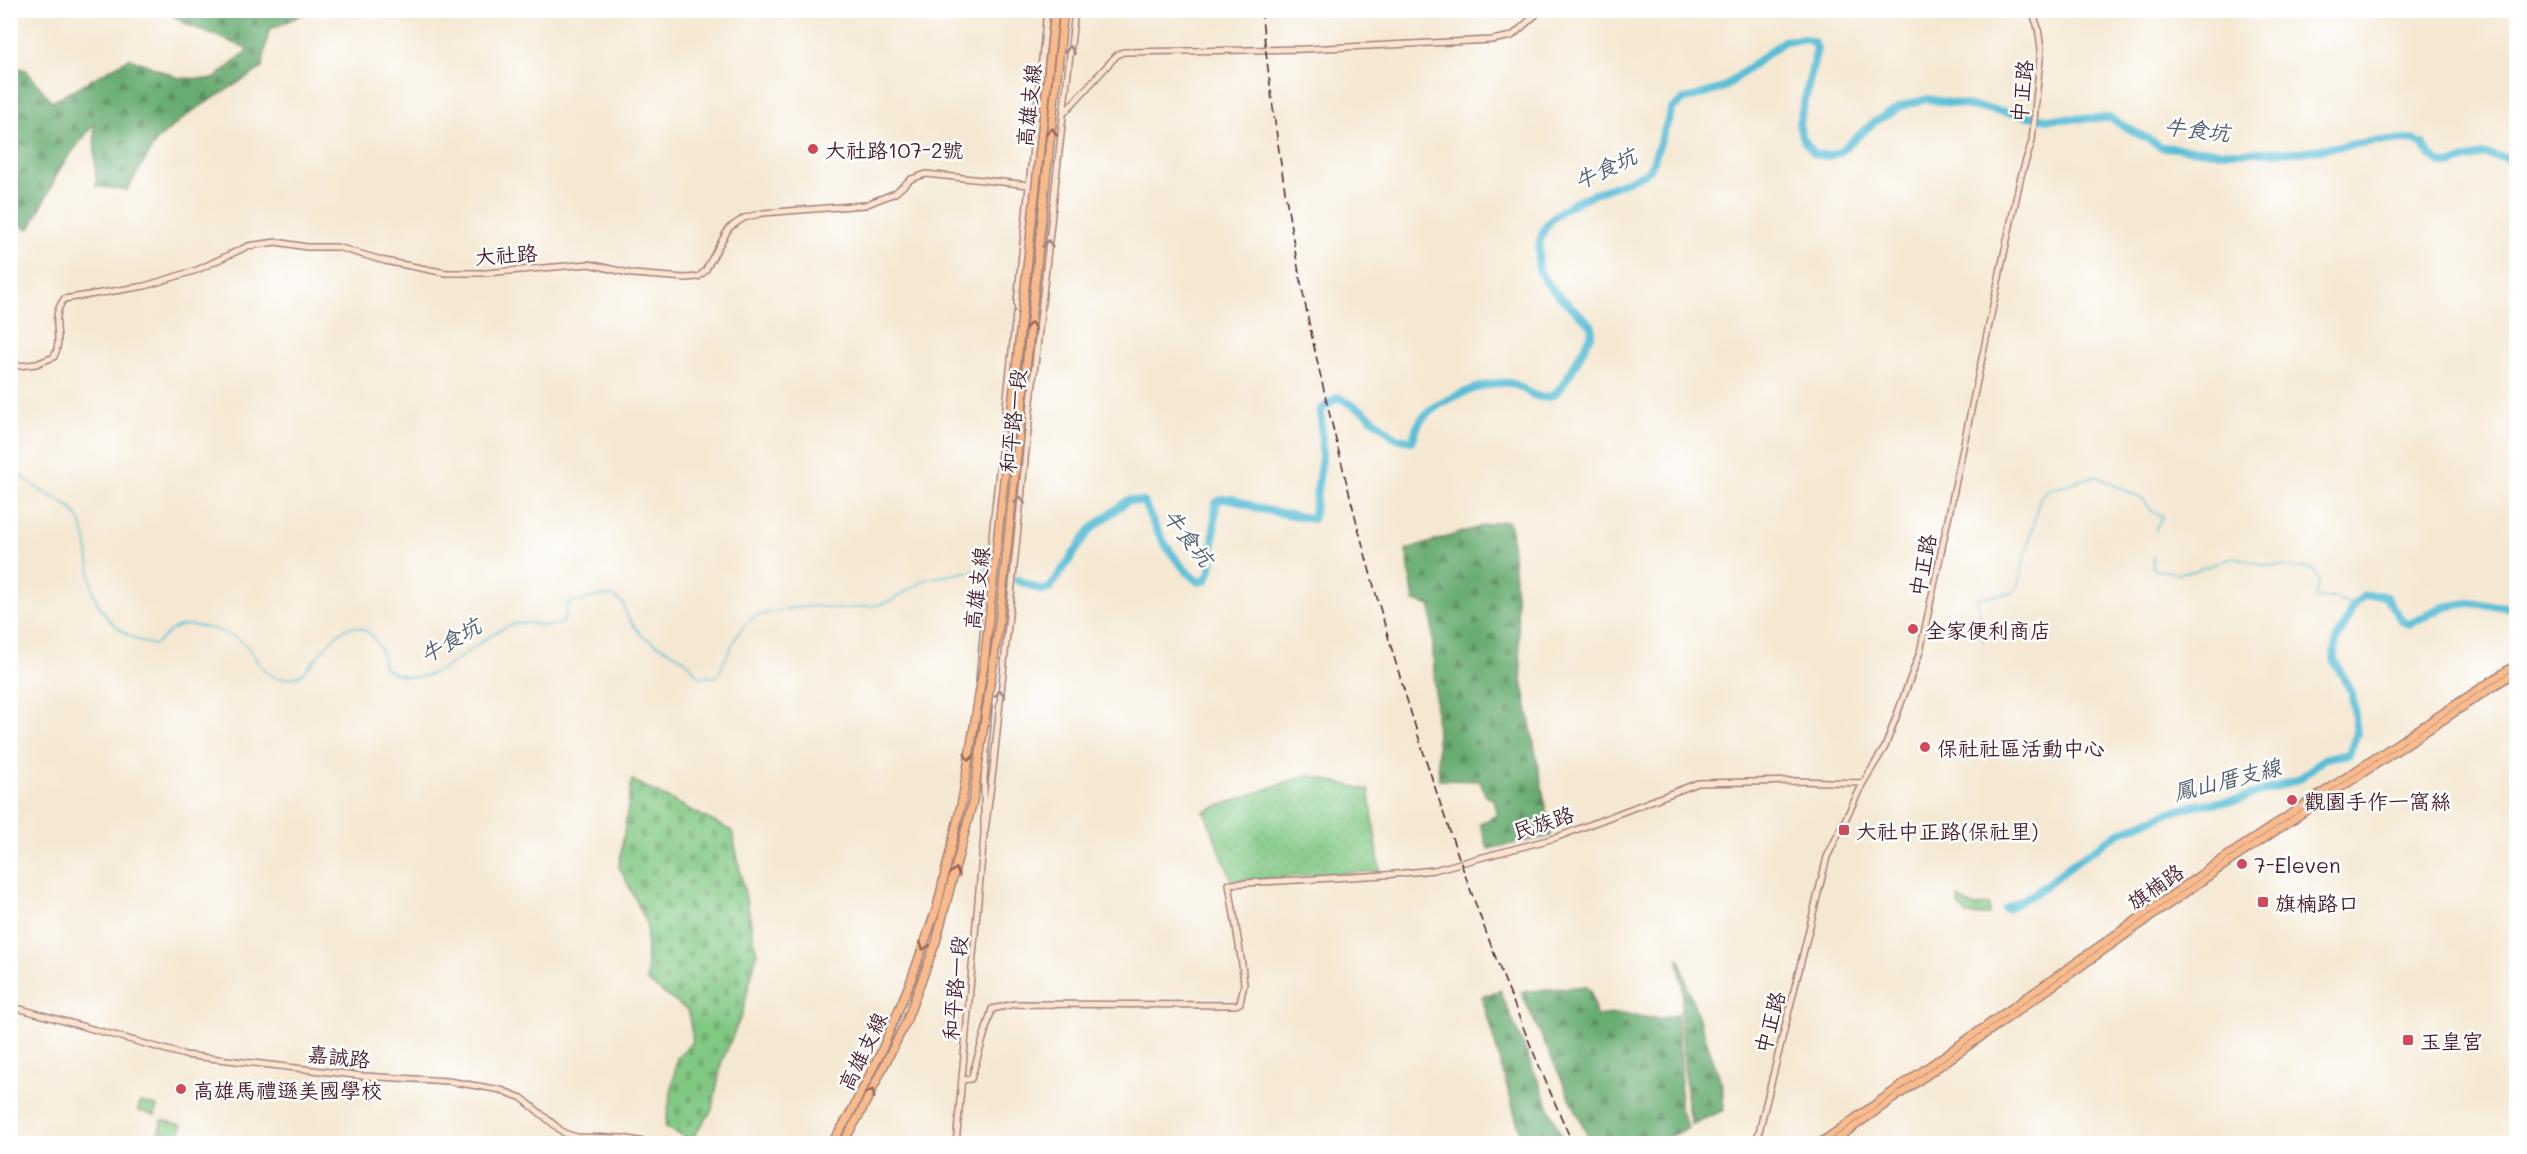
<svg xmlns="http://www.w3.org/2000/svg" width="2527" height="1154" viewBox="0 0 2527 1154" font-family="Mali,'LXGW WenKai TC',sans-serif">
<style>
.forest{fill:url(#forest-firs);stroke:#59664e;stroke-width:1.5}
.cemetery{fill:url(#cemetery-stones);stroke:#667457;stroke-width:1.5}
.park{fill:url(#park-dots);stroke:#667457;stroke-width:1.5}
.pitch{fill:#81c883;stroke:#667457;stroke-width:1.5}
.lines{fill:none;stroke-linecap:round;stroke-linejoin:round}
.stream{stroke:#58bdd6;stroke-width:1.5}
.river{stroke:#58bdd6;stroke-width:8}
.secondary-tunnel{stroke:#d3c0b1;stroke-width:5;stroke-dasharray:5 2.5;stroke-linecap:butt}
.secondary-casing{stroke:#a0847e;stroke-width:8}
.primary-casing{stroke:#a0847e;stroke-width:9}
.secondary{stroke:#fde4d1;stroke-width:5}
.primary{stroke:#fabb8c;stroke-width:6}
.rail{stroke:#4a1f2b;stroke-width:1.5;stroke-dasharray:9 4.5;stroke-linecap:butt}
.highway-bridge-casing{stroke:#a0847e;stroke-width:10;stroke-linecap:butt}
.highway-bridge{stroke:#fabb8c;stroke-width:7}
.oneway{stroke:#a4827e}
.oneway2{stroke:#996557}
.poi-dot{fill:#d1495b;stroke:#fff;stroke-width:2}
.labels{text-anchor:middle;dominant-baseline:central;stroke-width:5;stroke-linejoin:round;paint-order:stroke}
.street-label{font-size:21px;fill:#4a1f2b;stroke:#fff}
.poi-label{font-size:21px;fill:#4a1f2b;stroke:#fff;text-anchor:start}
.water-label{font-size:22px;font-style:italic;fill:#505e6f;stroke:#fff}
</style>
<defs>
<pattern id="forest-firs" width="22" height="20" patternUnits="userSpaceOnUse" patternTransform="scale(1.5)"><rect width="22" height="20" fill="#68ac71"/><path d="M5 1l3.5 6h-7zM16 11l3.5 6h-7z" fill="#588b5d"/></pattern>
<pattern id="cemetery-stones" width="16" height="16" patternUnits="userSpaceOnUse" patternTransform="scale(1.5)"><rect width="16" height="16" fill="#81c883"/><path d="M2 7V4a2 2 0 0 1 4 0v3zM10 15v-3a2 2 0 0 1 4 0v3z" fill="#71ab71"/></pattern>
<pattern id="park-dots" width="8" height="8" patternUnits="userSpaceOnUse" patternTransform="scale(1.5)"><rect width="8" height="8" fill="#81c883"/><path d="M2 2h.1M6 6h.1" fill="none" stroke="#71ab71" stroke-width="1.8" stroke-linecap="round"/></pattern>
</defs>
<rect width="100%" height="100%" fill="#fff"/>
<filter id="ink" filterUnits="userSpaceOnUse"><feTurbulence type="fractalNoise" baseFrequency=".0167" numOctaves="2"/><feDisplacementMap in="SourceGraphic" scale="12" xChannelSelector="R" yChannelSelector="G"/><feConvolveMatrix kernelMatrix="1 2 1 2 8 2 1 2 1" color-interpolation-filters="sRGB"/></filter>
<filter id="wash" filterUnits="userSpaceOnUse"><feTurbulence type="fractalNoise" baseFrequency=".008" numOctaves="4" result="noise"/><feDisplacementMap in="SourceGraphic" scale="24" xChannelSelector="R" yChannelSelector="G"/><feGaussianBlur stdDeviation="1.35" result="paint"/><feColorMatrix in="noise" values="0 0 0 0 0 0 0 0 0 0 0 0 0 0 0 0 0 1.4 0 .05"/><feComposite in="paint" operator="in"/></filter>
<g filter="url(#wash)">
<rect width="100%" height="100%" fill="#f5e8d2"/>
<path class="forest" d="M166 11H309L269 30 262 68 191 112 157 140 127 190 96 186 94 124 62 165 30 229 11 223V66L26 70 52 102 130 58 179 78 214 79 249 49 186 24Z
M1507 521 1511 526 1522 680 1551 836 1488 849 1480 824 1497 815 1493 799 1486 797 1480 781 1439 780 1431 606 1414 601 1406 550 1495 522Z
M1678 959H1680L1687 985 1722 1085 1724 1110 1691 1125 1687 1104 1680 1013C1686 995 1681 978 1678 959Z
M1586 986 1591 991 1596 1016C1603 1015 1609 1014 1615 1014 1640 1013 1650 1023 1677 1015L1681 1066 1680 1109 1688 1128 1655 1143H1591L1521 992Z
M1500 990 1564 1143H1523L1482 997Z"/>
<path class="cemetery" d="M632 780 732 831 757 953 742 1014 722 1061 712 1110 691 1140 665 1127 677 1058 693 1041 688 1011 647 981V923L619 866Z"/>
<path class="park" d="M1307 775 1369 790 1380 871 1232 881 1204 811Z
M1958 898 1972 906 1989 905V915H1967L1960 907Z"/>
<path class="pitch" d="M140 1102 157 1106 155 1115 138 1111Z
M162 1120 182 1125 179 1136 159 1131Z"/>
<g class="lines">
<path class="stream" d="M10 469C23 476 33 486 45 493 55 499 68 503 75 513 91 537 87 562 93 589 99 617 127 640 154 645 161 640 168 632 175 628 188 620 229 632 241 641 257 653 260 679 284 678 290 678 297 677 302 674 320 660 343 607 371 635 381 646 383 654 384 668 438 700 467 639 514 624 524 620 536 626 546 626 552 626 558 623 564 622L567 604 600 596H613L622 602 628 618 642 636 685 660 700 677H717L736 637 746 623 756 616 791 608 816 606 841 609 877 605 890 601 927 579 985 569
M2153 556V569L2177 573 2194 571 2235 557 2262 565 2313 569 2319 581 2316 598H2336L2353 605
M1983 642 1977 598 2011 593 2017 589 2040 497 2049 489 2096 476 2143 499 2153 512 2162 516 2155 532"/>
<path class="river" d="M1017 580 1041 590 1049 589 1090 530 1128 500 1144 502C1155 531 1174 562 1198 582L1206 580 1211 569 1216 503 1222 499H1233L1260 509 1313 519 1322 457 1321 410 1338 397 1363 411 1396 438 1412 441C1415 435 1416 428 1419 423 1430 403 1486 380 1509 383 1524 385 1535 403 1551 396 1565 390 1581 350 1591 336L1592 326C1578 311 1546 289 1539 270 1537 265 1539 257 1539 251 1539 199 1614 193 1650 170L1672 109 1683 100 1723 88 1784 41 1805 39 1814 42 1817 49 1799 124 1803 139 1815 154 1828 156 1840 152 1873 123 1904 105 1927 99 2047 119 2110 118 2162 147 2223 152H2300L2376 141 2413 140 2423 144 2429 154 2440 163 2452 164 2484 154 2516 160
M2006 909 2037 892 2075 862 2119 833 2168 813 2196 805 2238 800 2299 779 2325 758 2349 754 2357 733 2352 694 2334 660 2336 640 2345 625 2353 605 2364 596 2378 595 2386 597 2402 621 2409 624 2444 607 2469 603 2516 608"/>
</g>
</g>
<g filter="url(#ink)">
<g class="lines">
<path class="secondary-tunnel" d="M1040 162 1063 114"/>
<defs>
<path id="secondary" d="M1064 113 1117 55 1123 52 1306 49 1492 40 1512 36 1541 10
M1017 301 1019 323
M1017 302 1047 10
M10 367 36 364 54 357C65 336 48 321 64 299L145 286 197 270 248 246 276 242 307 247H337L385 261 446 273H486L589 264 633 274 685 278 698 277 705 271 729 228 744 218 763 213 865 205 895 193 911 179 926 174 1029 185
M989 675 1020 386V359
M979 681 993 526 1016 314
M980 699 982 726
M985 831 993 770 1033 383 1075 10
M10 1006 185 1055 363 1076 448 1081 501 1090 522 1098 564 1133 577 1137 623 1138 655 1144
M963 1080 971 1079 992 1009 1015 1004 1236 1005 1240 1003 1244 984 1242 964 1229 884 1385 875 1434 870 1555 838 1698 783 1796 781 1863 783
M956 1144 984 835V779L989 706
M1756 1144 1827 857 1863 783 1885 747 1920 652 2002 263 2021 176 2032 141 2041 49 2038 28 2032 10"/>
<path id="primary" d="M1818 1144 2225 857 2516 664
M1830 1144 2228 863 2516 672"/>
</defs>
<use href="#secondary" class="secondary-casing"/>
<use href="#primary" class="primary-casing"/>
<use href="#secondary" class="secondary"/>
<use href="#primary" class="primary"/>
<path class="rail" d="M1261 10C1272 106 1285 203 1304 298 1317 365 1334 433 1351 500 1407 720 1480 936 1573 1144"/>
<defs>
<path id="highway-bridge" d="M831 1144 849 1116 881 1052 911 980 937 907 962 801 984 664 1055 10
M842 1144 859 1116 906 1022 936 942 973 801 999 624 1064 10"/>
</defs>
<use href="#highway-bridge" class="highway-bridge-casing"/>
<use href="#highway-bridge" class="highway-bridge"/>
</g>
<defs><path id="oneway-chevron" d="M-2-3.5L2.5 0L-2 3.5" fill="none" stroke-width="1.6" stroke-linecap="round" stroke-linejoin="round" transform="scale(1.5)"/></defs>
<g class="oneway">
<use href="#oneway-chevron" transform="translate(1070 50) rotate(-83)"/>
<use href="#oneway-chevron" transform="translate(1048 244) rotate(-84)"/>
<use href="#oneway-chevron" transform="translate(1020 500) rotate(-84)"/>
<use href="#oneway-chevron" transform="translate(1000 694) rotate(-85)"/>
</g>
<g class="oneway2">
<use href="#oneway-chevron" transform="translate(1052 132) rotate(-84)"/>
<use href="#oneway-chevron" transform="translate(1031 326) rotate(-84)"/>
<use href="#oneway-chevron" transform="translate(969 757) rotate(99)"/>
<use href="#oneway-chevron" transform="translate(955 872) rotate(-76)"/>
<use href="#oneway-chevron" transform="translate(924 946) rotate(110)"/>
<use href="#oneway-chevron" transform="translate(871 1093) rotate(-63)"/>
</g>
</g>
<g class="poi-dot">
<circle cx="813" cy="149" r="6"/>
<circle cx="1913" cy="629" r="6"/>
<circle cx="1925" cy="747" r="6"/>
<circle cx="2292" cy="800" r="6"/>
<rect x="1838" y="824" width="12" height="12" rx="3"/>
<circle cx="2242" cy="864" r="6"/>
<rect x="2257" y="896" width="12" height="12" rx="3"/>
<rect x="2402" y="1034" width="12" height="12" rx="3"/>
<circle cx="181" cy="1089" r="6"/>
</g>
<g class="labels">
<g class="street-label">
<text transform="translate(2021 91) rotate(-84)">中正路</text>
<text transform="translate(1028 105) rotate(-84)">高雄支線</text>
<text transform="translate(506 254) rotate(-4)">大社路</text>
<text transform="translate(1012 421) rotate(-84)">和平路一段</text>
<text transform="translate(1922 565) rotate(-79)">中正路</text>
<text transform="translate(976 588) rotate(-83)">高雄支線</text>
<text transform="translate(1543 822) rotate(-18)">民族路</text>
<text transform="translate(2155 886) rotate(-35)">旗楠路</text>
<text transform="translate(954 988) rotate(-85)">和平路一段</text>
<text transform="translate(1769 1022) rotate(-75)">中正路</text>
<text transform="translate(862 1051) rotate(-64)">高雄支線</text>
<text transform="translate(339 1056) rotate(6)">嘉誠路</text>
</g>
<g class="poi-label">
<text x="825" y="149">大社路107-2號</text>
<text x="1925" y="629">全家便利商店</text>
<text x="1937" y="747">保社社區活動中心</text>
<text x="2304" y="800">觀園手作一窩絲</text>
<text x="1856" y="830">大社中正路(保社里)</text>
<text x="2254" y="864">7-Eleven</text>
<text x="2275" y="902">旗楠路口</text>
<text x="2420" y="1040">玉皇宮</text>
<text x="193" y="1089">高雄馬禮遜美國學校</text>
</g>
<g class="water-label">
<text transform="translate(2197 129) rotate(7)">牛食坑</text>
<text transform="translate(1605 168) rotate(-25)">牛食坑</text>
<text transform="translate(1189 537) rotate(52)">牛食坑</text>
<text transform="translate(450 640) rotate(-30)">牛食坑</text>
<text transform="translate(2227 779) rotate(-14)">鳳山厝支線</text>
</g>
</g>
<rect width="2527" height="1154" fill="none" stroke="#fff" stroke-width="36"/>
</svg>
